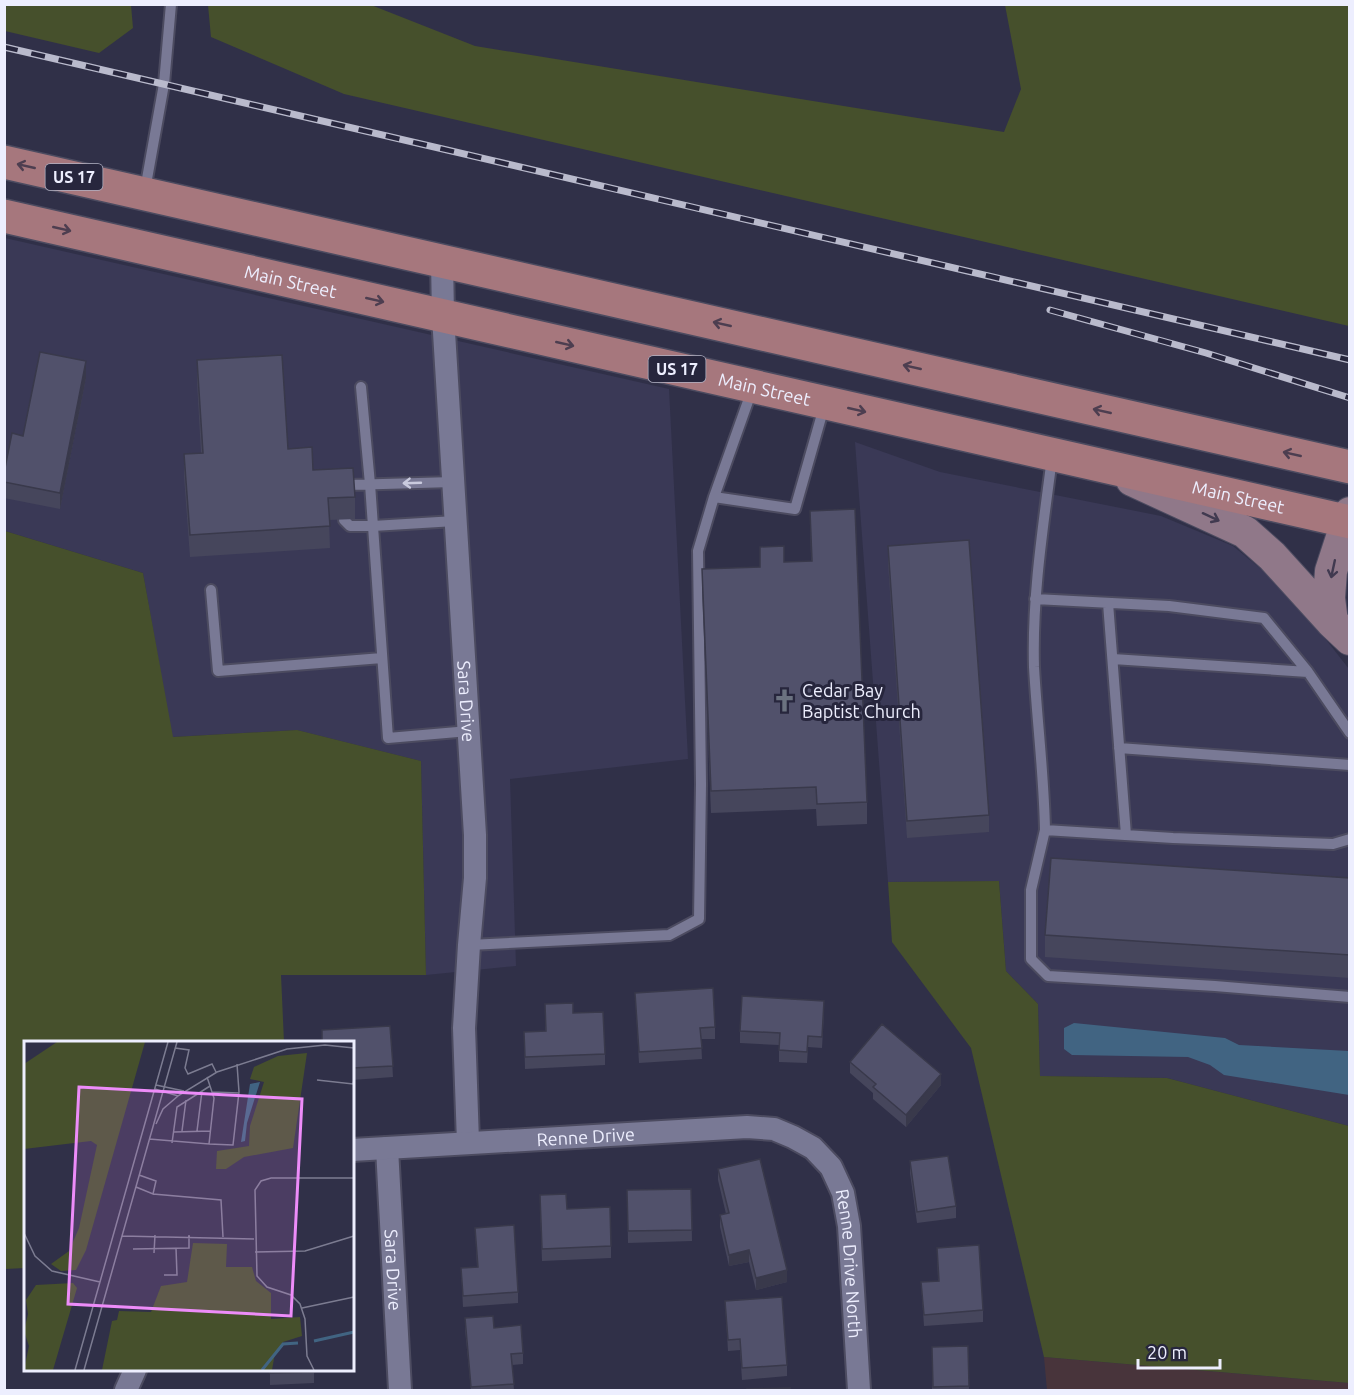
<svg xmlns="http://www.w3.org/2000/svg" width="1354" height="1395" viewBox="0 0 1354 1395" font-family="Ubuntu,sans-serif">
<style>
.built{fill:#3a3956}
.industrial{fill:#48343b}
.green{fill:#46502c}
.water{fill:#416482}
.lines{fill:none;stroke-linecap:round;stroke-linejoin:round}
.lane-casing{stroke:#4c4b60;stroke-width:14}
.street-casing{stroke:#4c4b60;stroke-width:26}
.secondary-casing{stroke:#4c4b60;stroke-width:34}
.primary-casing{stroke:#4c4b60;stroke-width:36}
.lane{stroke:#797995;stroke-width:10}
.street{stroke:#797995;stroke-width:22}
.secondary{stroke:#907889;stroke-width:32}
.primary{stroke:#a6777d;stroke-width:33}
.rail-casing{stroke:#b9bacc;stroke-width:7}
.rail{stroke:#27263d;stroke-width:4.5;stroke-dasharray:14;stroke-linecap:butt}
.wall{fill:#46465c}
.shaded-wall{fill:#39394b}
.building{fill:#51516b;stroke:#39394b;stroke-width:1.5}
.oneway{stroke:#4d3e50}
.oneway2{stroke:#cacbde}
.oneway3{stroke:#413a50}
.labels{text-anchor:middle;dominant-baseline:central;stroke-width:6;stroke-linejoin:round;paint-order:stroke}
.shield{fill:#27263d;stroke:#b2b2c4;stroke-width:1.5}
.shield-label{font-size:16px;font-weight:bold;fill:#edeefe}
.street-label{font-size:18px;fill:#edeefe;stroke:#27263d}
.poi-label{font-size:18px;fill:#edeefe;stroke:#27263d;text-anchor:start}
.inset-river{fill:none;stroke:#416482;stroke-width:3}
.inset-road{fill:none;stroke:#7c7c91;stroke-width:1.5}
.view{fill:#ed8cf9;fill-opacity:0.15;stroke:#ed8cf9;stroke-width:3}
.inset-edge{fill:none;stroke:#edeefe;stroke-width:3}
</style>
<rect width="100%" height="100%" fill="#303048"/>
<path class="built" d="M5 238 669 389 688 759 510 779 516 966 426 975 421 761 297 730 172 737 143 573 5 531Z
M855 442 940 472 1161 516 1233 546 1288 591 1349 669V1126L1167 1078 1040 1076 1038 1004 1006 971 999 881 888 882Z"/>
<path class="industrial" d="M1044 1357 1349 1383V1390H1047Z"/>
<path class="green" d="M5 4 131 5 133 28 99 53 5 31Z
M208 5H371L475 46 1004 132 1021 89 1005 5H1349V326L344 94 211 37Z
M5 531 143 573 173 737 297 730 421 761 426 975H281L284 1042H26L25 1268 5 1269Z
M999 881 1006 971 1038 1004 1040 1076 1167 1078 1349 1126V1383L1044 1357 971 1048 892 942 888 882Z"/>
<path class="water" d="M1074 1023 1225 1038 1239 1045 1349 1051V1095L1224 1075 1210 1065 1188 1057 1072 1055 1064 1049V1028Z"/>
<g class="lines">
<defs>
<path id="lane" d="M145 190 164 84 171 4
M361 387 370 484 388 738 469 731
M752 390 714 497 795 509 824 407
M1052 458C1043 527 1032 597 1034 667 1037 721 1044 775 1045 830L1173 838 1333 844 1350 839
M343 490 348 485 453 482
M344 520 350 526H373L455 521
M211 590 218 671 382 658
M1035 599 1169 606 1264 618 1308 672 1350 733
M1108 603 1126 835
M1113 659 1308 672
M1119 748 1350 765
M1045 830 1031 890V959L1048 976 1215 986 1350 997
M469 945 669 935 699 919 701 784 698 551 714 497"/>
<g id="street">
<path id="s1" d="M442 260 443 316 475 835V878L469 945 464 1028 468 1142"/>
<path id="s2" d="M387 1148 400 1390"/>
<path id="s3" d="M352 1150 747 1127 774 1129 793 1137 813 1148 831 1167 843 1193 849 1226 859 1390"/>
<path d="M126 1390 135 1370"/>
</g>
<path id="secondary" d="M1132 480 1245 532 1272 556 1332 622
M1350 513 1331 571 1329 598 1332 622 1350 639"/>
<g id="primary">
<path d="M4 162 1350 467"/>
<path id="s4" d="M4 216 1350 522"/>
</g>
</defs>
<use href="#lane" class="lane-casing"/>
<use href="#street" class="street-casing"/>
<use href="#secondary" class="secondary-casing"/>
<use href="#primary" class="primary-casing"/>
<use href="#lane" class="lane"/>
<use href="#street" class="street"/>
<use href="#secondary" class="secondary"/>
<use href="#primary" class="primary"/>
<defs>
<path id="rail" d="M4 47 1350 360
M1050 310 1206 353 1350 398"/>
</defs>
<use href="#rail" class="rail-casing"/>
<use href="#rail" class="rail"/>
</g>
<path class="wall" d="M197 360 288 449 313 470 355 497V519L329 520 330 548 190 557 184 476V454L201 453 197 382Z
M86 378 60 509 4 498V473Z
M810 511 867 802V824L817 826 816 809 711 813 702 591V569L760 567V547L784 562 811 561Z
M888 546 989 815V832L907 838 888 563Z
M1350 878V978L1045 957V935Z
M635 993 715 1027V1039H701L702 1059 639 1063Z
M545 1004 573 1013 605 1054V1065L525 1069 524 1032 545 1031Z
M824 1012 822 1048 808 1047 807 1063 779 1062V1045L740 1043V1031Z
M390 1026 393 1077 352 1080V1042H322V1030Z
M850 1062 941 1085 906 1127 873 1099V1093L850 1073Z
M910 1161 956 1206V1218L917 1223 910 1173Z
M718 1169 787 1282 756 1290 749 1262 729 1266 720 1227V1215L726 1214 718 1180Z
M691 1189 692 1241 628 1243 627 1190Z
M540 1206 567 1209 611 1246V1258L542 1261Z
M475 1228 518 1292V1303L463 1307 461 1268 477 1267Z
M937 1248 983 1310V1322L924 1326 921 1282 938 1281Z
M725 1301 787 1365V1376L742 1380 740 1350 728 1351Z
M465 1318 523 1353V1364L512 1365 514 1390H471L465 1329Z
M968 1346 969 1390H932V1347Z
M270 1370H314V1383L270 1385Z"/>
<path class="shaded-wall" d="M86 361V378L60 509V493Z
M941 1074V1085L906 1127V1115Z
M749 1250V1262L729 1266V1255Z
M787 1270V1282L756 1290V1278Z"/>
<path class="building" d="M40 352 86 361 60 493 4 482V473L12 433 23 436Z
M282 355 288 449 312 447 313 470 353 468 355 497 328 498 330 526 190 535 184 454 203 453 197 360Z
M855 509 867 802 817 804 816 787 711 791 702 569 760 567V547L784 546V562L812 561 810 511Z
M969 540 989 815 907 821 888 546Z
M1051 858 1350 878V955L1045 935Z
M713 988 715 1027 700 1028 702 1048 639 1052 635 993Z
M742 996 824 1001 822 1037 808 1036 807 1052 779 1050 780 1033 740 1031Z
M573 1003V1013L603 1012 605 1054 525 1057 524 1032 546 1031 545 1004Z
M882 1024 941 1074 906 1115 873 1087 876 1084 850 1062Z
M390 1026 393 1066 352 1068V1042H322V1030Z
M948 1156 956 1206 917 1212 910 1161Z
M760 1159 787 1270 756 1278 749 1250 729 1255 720 1215 729 1213 718 1169Z
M691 1189 692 1230 628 1231 627 1190Z
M566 1194 567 1209 610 1207 611 1246 542 1249 540 1195Z
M514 1225 518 1292 463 1296 461 1268 478 1267 475 1228Z
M979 1245 983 1310 924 1315 921 1282 939 1281 937 1248Z
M782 1297 787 1365 742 1368 740 1339 728 1340 725 1301Z
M493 1316 494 1328 521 1325 523 1353 511 1354 514 1384 471 1387 465 1318Z
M968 1346 969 1386 933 1387 932 1347Z
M270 1370H314V1372L270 1373Z
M790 1388V1390H747V1389Z"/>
<defs><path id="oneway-shaft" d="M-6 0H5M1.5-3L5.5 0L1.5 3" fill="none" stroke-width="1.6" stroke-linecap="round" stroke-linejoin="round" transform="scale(1.5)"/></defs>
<g class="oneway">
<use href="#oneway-shaft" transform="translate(26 166) rotate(-167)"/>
<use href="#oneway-shaft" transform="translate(62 229) rotate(13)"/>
<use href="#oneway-shaft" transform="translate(375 300) rotate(13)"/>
<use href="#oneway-shaft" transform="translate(722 324) rotate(-167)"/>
<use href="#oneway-shaft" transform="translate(565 344) rotate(13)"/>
<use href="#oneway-shaft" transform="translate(912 367) rotate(-167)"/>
<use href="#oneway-shaft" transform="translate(857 410) rotate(13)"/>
<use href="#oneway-shaft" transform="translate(1102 411) rotate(-167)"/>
<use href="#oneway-shaft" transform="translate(1292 454) rotate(-167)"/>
</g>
<use class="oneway2" href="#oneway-shaft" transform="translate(412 483) rotate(178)"/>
<g class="oneway3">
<use href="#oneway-shaft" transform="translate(1211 517) rotate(25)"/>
<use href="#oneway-shaft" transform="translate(1333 569) rotate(102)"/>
</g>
<defs>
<symbol id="church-bare" viewBox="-9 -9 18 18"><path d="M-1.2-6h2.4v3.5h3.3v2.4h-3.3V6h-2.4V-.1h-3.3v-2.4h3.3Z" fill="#6b7280" stroke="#27263d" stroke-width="2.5" paint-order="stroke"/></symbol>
</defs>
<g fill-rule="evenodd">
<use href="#church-bare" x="768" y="684" width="33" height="33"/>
</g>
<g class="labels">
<g class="shield">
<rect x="45.5" y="164" width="57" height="26" rx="4.5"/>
<rect x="648.5" y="356" width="57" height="26" rx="4.5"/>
</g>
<g class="shield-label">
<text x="74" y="177">US 17</text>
<text x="677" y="369">US 17</text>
</g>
<g class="street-label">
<text stroke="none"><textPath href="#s4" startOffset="294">Main Street</textPath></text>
<text stroke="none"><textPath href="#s4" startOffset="780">Main Street</textPath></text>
<text stroke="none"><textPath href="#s4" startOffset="1266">Main Street</textPath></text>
<text stroke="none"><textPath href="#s1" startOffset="442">Sara Drive</textPath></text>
<text stroke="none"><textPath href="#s3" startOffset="234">Renne Drive</textPath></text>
<text stroke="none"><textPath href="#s3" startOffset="592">Renne Drive North</textPath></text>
<text stroke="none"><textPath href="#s2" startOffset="122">Sara Drive</textPath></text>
</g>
<g class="poi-label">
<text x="802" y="690">Cedar Bay<tspan x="802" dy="21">Baptist Church</tspan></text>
</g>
</g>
<g transform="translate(24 1041)">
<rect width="330" height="330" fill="#303048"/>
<path d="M33 1H121L62 209 52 229 37 230 27 223 45 210 55 187 73 104 67 100 0 108V23ZM283 12 269 107 220 116 202 128H192L193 110 225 105 226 85 240 41 226 38 230 26 254 15ZM169 202 203 203 202 226H228L232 240 247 252V278L276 276 278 295 259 301 251 312 248 329H78L88 280 93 279 95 270 127 271 137 245 163 241ZM49 242 53 247 29 329H0L5 305 0 290 4 273 2 259 12 244Z" fill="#46502c"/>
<path d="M236 41 223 82 221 100 217 101 226 43Z" fill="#416482"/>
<path class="inset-river" d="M290 300 330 291M238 329 259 303 274 302"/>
<path class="inset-road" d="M151 7 165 9 161 27 164 33 188 23 192 31M293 39 329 43 330 39M132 44 160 50M131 48 154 55 193 31 263 8 301 4 330 7M188 51 215 52M132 83 139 68 154 55M158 90 162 59M173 90 178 50M150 91 187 90M125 98 185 103 190 57 183 36M148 102 153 66 186 45M185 103 209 104 215 51 213 23M112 146 129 153 132 140 115 134M129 153 197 159 199 196M0 192 11 215 28 230 76 241M98 195 230 198M109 208 165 207V194M231 211 281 210 330 195M130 212 131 194M140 234H153L152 207M278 267 330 256M51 329 144 1M60 329 153 1M290 329 283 315 281 278 276 263 267 254 243 246 233 235 231 149 237 140 247 137H330"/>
<path class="view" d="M55 46 278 58 267 275 44 263Z"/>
<rect width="330" height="330" class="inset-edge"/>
</g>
<rect width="1354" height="1395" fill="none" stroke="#edeefe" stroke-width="12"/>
<path d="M1138 1359v9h82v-9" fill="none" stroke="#edeefe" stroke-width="3"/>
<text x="1147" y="1359" font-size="18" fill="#edeefe" stroke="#27263d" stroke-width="4.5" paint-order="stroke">20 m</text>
</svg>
